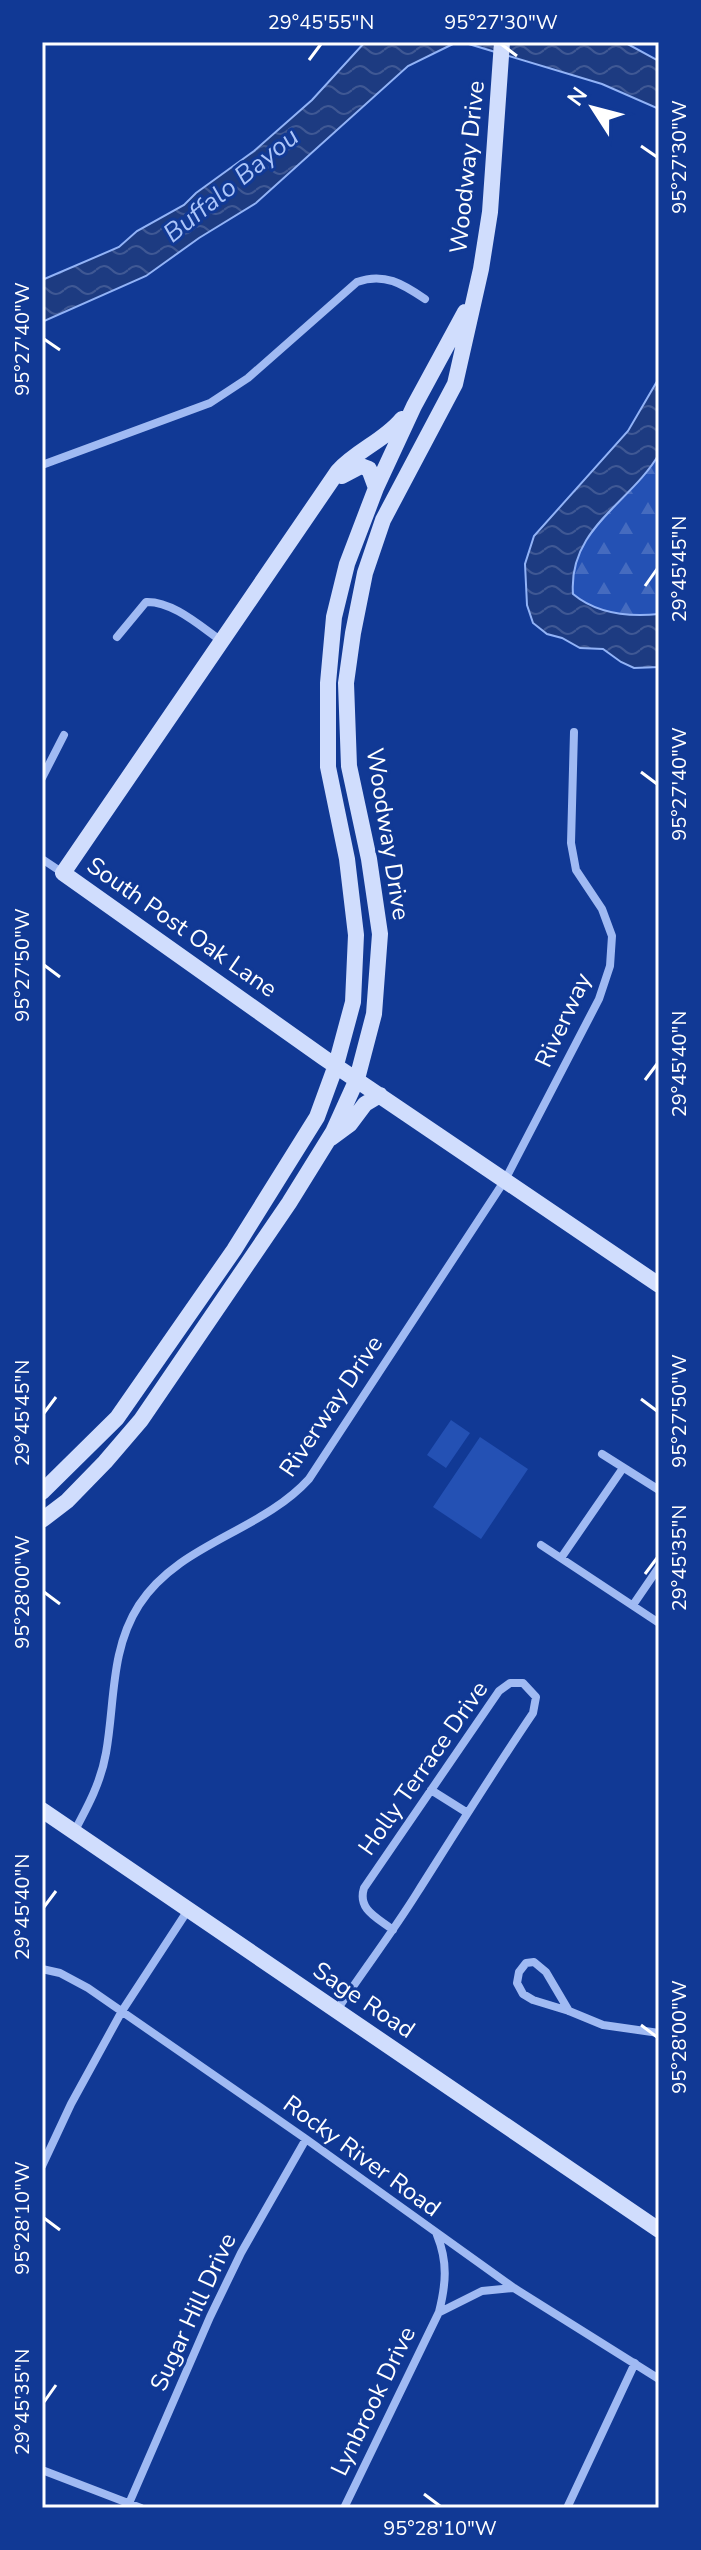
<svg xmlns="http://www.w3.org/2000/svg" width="701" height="2550" viewBox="0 0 701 2550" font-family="'Nunito Sans',sans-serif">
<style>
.forest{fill:url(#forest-firs)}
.pitch{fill:#2451b4}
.water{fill:url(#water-waves);stroke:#92b3f7;stroke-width:2}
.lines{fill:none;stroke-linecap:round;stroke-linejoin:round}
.street{stroke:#a0baf3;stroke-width:8}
.secondary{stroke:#d0ddfd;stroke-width:16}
.ticks{fill:none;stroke:#fff;stroke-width:3}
.labels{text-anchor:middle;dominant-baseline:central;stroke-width:6;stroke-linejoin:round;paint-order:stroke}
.street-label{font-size:24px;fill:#fff;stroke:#113995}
.water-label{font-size:26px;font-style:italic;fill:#acc5fa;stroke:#113995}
.neatline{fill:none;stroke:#fff;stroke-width:3}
.ticks-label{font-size:20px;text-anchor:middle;fill:#fff}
</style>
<defs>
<pattern id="forest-firs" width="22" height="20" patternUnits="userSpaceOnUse" patternTransform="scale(2)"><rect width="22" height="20" fill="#2451b4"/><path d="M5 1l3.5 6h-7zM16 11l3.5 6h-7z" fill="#456bbf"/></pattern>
<pattern id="water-waves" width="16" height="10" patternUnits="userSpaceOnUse" patternTransform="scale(2)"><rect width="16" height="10" fill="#1d3b81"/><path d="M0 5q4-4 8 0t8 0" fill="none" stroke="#3f5894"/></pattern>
</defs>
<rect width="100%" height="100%" fill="#113995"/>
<path class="forest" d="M659 454V614C629 617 597 614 573 594 569 528 631 504 659 454Z"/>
<path class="pitch" d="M451 1420 470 1433 446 1468 427 1455Z
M480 1437 528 1469 481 1539 433 1507Z"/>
<path class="water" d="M365 42H457L408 66 256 203 199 238 146 276 42 322V280L119 247 137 231 184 205 196 193 254 151 312 100Z
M462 42H624L659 61V109L602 84Z
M659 378V454C631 503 568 528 573 594 597 614 629 617 659 614V667L634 668 621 662 603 649 580 648 562 638 547 634 533 623 527 605 525 564 534 536 628 431Z"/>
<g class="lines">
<path class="street" d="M42 465 210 403 248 378 357 282C384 272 403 284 425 299
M117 637 146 602C173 601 201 627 223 642
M42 778 64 735
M42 859 63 873
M602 1454 659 1490
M541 1545 659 1623
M561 1558 623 1468
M633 1605 659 1567
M431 1790 466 1812
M74 1832C88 1806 101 1782 106 1753 115 1703 110 1650 139 1605 179 1543 261 1532 309 1479L505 1180 599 999 610 966 612 936 602 909 576 870 571 843 574 732
M42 1969 60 1973 88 1988 306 2139 514 2288 659 2379
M337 2010C363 1971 392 1933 417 1893 455 1833 493 1772 533 1713L536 1697 523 1683H510L499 1691 364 1888C357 1910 378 1918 393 1930
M569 2011 546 1972 534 1962 526 1963 519 1972 517 1983 523 1994 533 2000 569 2011 603 2025 659 2033
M42 2166 71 2104 122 2011 188 1910
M440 2312 482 2291 513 2288
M42 2470 141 2508
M127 2508 210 2317 241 2253 306 2139
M344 2508 439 2312C446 2284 448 2262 437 2235
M567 2508 635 2363"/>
<path class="secondary" d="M402 419C384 441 357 450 338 471L63 873 324 1058 659 1285
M342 476 361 466 369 469 376 488
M331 1138 350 1124 365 1104 380 1095
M42 1492 117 1418 234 1250 317 1117 336 1065 353 1002 356 935 347 859 328 767V683L334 617 347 564 376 488 414 406 465 312
M42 1520 67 1501 105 1462 141 1420 289 1203 333 1132 357 1079 374 1014 380 934 369 859 349 766 346 683 353 633 365 573 383 520 455 384 481 269 490 212 502 42
M42 1810 659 2230"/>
</g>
<path class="ticks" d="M501 44 517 56M309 60 321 44M641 146 657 157M44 339 60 350M645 586 657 569M641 772 657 784M44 965 60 977M645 1080 657 1064M641 1399 657 1411M44 1413 56 1397M645 1574 657 1558M44 1592 60 1604M44 1907 56 1891M641 2025 657 2037M44 2218 60 2230M44 2402 56 2385M424 2494 440 2506"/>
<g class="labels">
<g class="street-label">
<text transform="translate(467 167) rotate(-84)">Woodway Drive</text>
<text transform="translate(388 834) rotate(81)">Woodway Drive</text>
<text transform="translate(182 927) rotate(35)">South Post Oak Lane</text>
<text transform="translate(563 1020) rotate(-65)">Riverway</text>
<text transform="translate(331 1406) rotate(-56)">Riverway Drive</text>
<text transform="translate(423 1768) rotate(-55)">Holly Terrace Drive</text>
<text transform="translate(364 2000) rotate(34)">Sage Road</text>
<text transform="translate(362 2156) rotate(36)">Rocky River Road</text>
<text transform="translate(193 2312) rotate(-65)">Sugar Hill Drive</text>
<text transform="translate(373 2401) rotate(-64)">Lynbrook Drive</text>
</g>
<g class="water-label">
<text transform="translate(231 185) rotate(-39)">Buffalo Bayou</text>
</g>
</g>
<rect width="701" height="2550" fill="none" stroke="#113995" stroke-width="88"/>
<g transform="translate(593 108) rotate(306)" stroke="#113995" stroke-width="6" paint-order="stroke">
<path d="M0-6L14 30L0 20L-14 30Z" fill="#ffffff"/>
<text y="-12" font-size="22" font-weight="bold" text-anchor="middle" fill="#ffffff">N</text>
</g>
<rect x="44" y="44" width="613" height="2462" class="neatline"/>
<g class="ticks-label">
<text x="321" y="29">29°45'55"N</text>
<text x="501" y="29">95°27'30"W</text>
<text transform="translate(679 157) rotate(-90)" y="7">95°27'30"W</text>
<text transform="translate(22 339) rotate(-90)" y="7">95°27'40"W</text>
<text transform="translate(679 569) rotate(-90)" y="7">29°45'45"N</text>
<text transform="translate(679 784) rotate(-90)" y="7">95°27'40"W</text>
<text transform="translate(22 965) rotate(-90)" y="7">95°27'50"W</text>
<text transform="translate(679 1064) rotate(-90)" y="7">29°45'40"N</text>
<text transform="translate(679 1411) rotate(-90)" y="7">95°27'50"W</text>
<text transform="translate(22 1413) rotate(-90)" y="7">29°45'45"N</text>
<text transform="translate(679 1558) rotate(-90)" y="7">29°45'35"N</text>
<text transform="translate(22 1592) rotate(-90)" y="7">95°28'00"W</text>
<text transform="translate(22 1907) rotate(-90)" y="7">29°45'40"N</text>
<text transform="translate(679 2037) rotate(-90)" y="7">95°28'00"W</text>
<text transform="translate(22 2218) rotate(-90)" y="7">95°28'10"W</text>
<text transform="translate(22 2402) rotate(-90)" y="7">29°45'35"N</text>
<text x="440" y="2535">95°28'10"W</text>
</g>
</svg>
